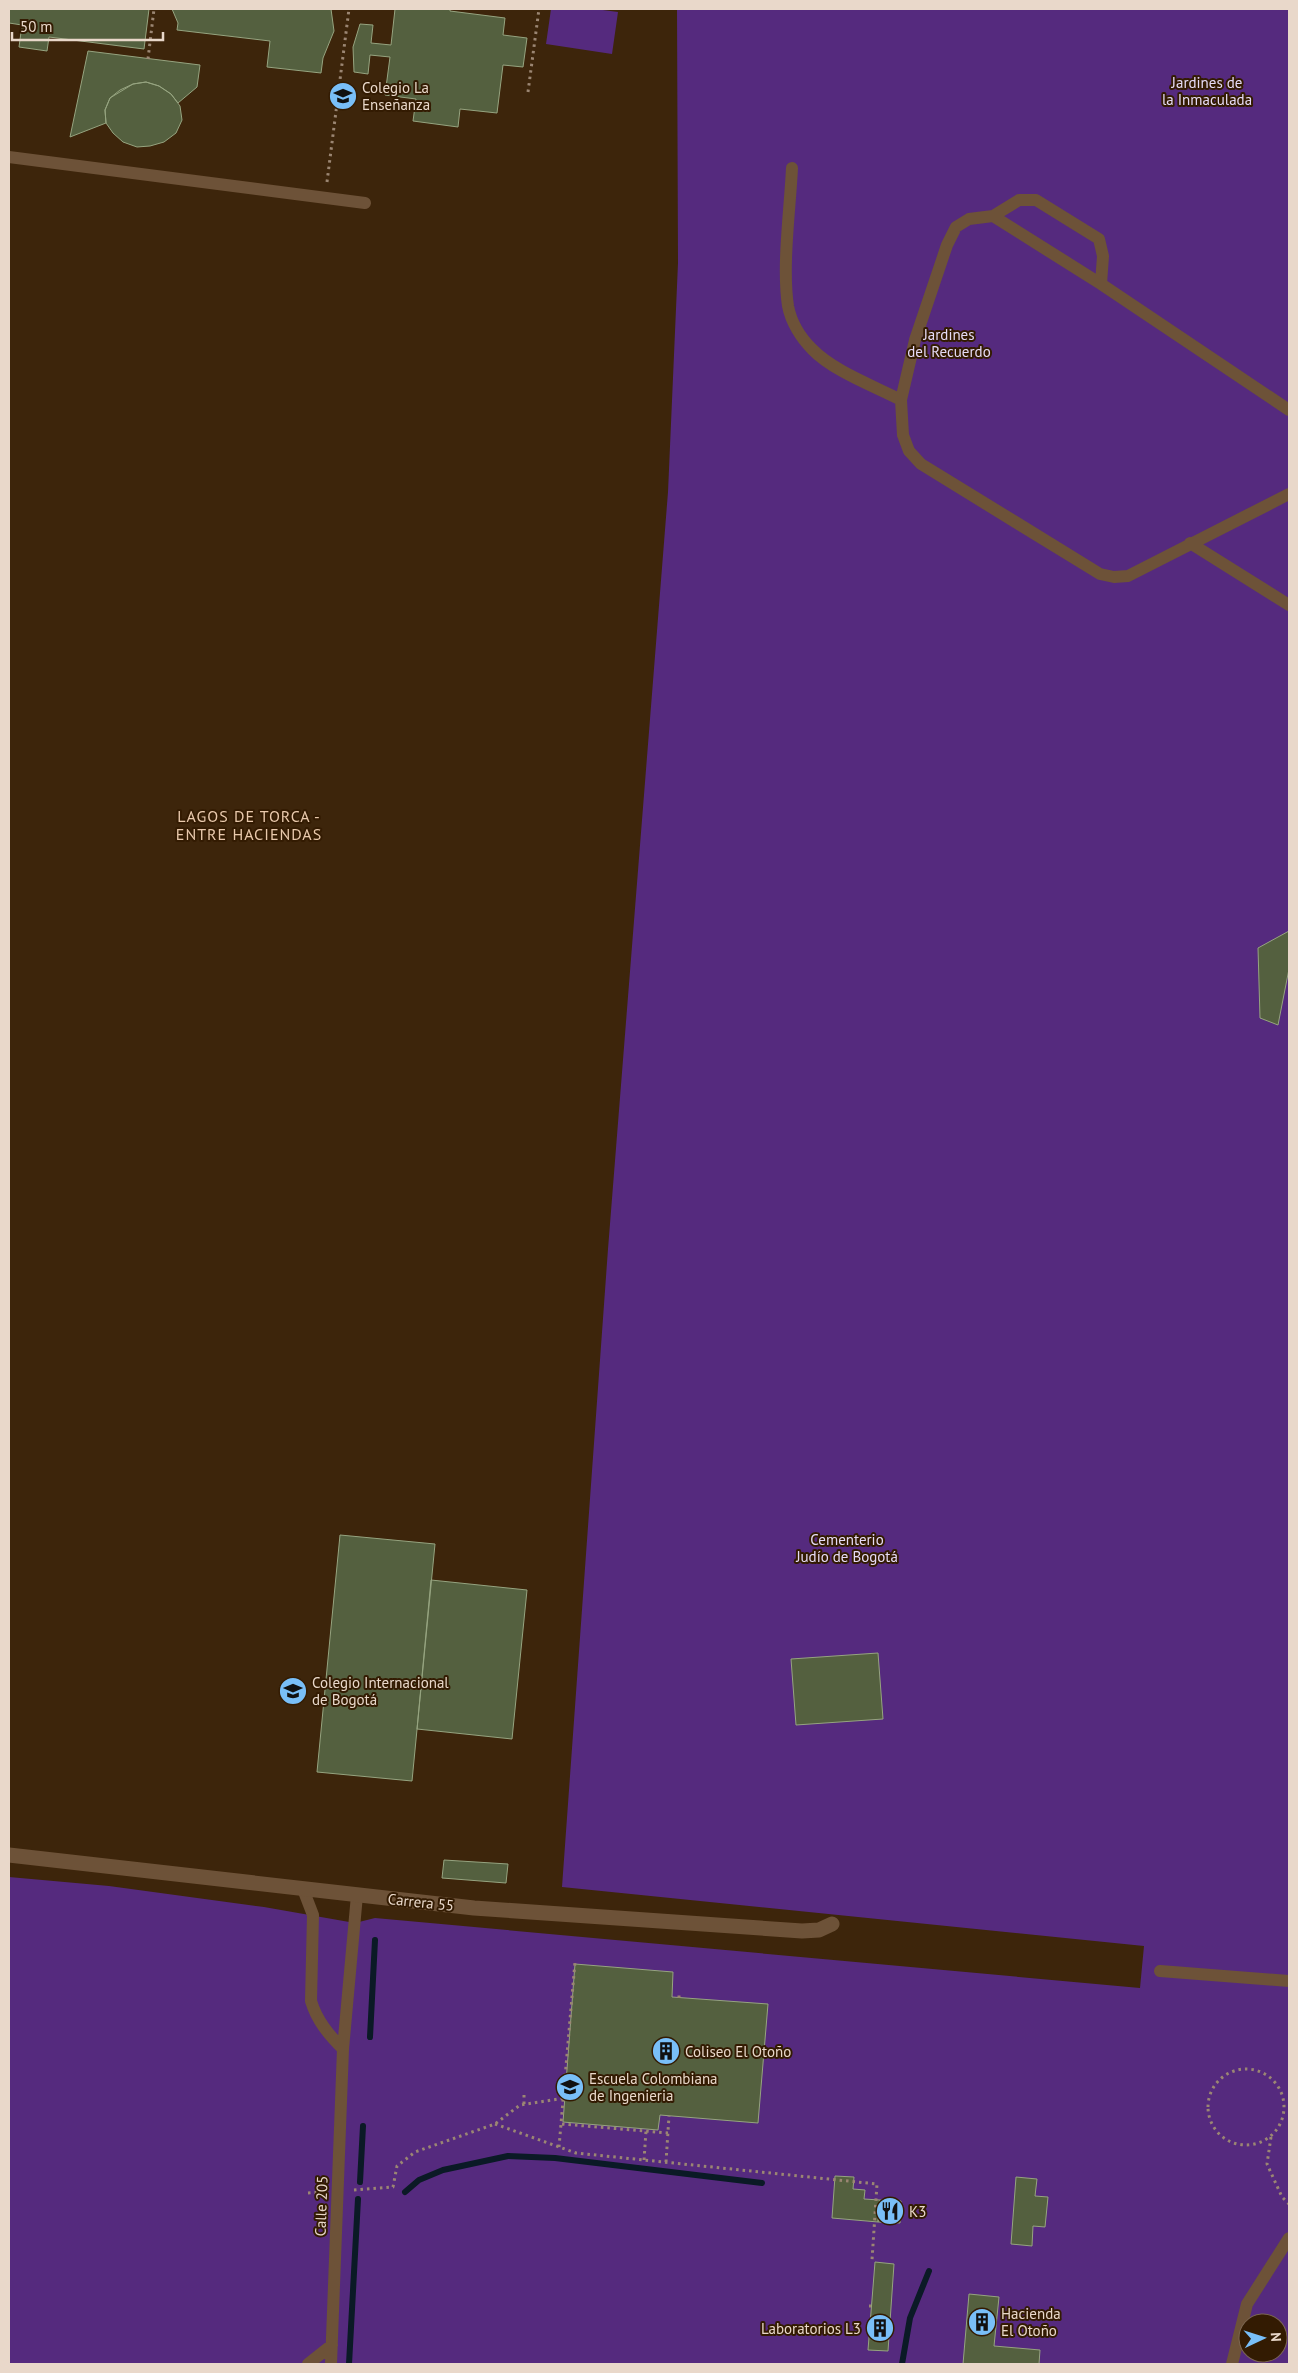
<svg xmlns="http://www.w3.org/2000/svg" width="1298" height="2373" viewBox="0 0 1298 2373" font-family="'PT Sans',sans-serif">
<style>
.green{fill:#552a7e;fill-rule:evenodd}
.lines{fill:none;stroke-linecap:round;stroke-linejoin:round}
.stream{stroke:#0b1a26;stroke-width:6}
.building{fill:#54603f;stroke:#96a480}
.path{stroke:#9b8673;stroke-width:3;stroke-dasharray:2.5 4;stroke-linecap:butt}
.lane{stroke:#6d5238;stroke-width:12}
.street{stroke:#6d5238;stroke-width:15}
.labels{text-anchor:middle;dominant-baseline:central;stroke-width:4;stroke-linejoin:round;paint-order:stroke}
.park-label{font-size:15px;fill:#e6dbf6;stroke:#331b02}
.poi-label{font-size:15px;fill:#e9d8ca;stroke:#331b02;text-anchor:start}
.street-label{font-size:15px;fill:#e9d8ca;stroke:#331b02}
.neighbourhood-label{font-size:16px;letter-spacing:1px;fill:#e9c9ac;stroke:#331b02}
</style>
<rect width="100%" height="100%" fill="#3d250b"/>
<path class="green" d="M551 9H595L618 12 612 54 546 44Z
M677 9H1289V2364H9V1877L109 1886 264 1907 355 1923 375 1918 1140 1988 1144 1946 562 1887 608 1249 668 492 678 263ZM1248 2323H1278V2353H1248Z"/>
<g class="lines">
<path class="stream" d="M370 2037 375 1940
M360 2182 363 2126
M405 2192 419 2180 443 2170 508 2156 555 2158 762 2183
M349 2364 358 2199
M902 2364 910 2318 929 2271"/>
</g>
<path class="building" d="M9 9H149L144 49 49 37 47 51 19 47 22 25 9 23Z
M172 9H331L334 31 323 58 321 73 267 67 270 41 177 30 178 23Z
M395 9H450V11L505 18 503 35 527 38 523 67 503 65 497 113 460 109 458 127 413 121 416 99 385 95 390 57 370 55 368 74 354 72 353 47 360 24 373 25 371 43 391 45Z
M88 51 200 65 197 87 178 103 171 94 159 86 146 82 133 84 110 98 105 110 106 123 70 137Z
M146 82 159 86 171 94 180 106 182 120 176 133 164 142 150 146 137 147 123 142 113 133 106 123 105 110 110 98 120 90 133 84Z
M1289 931V969L1278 1025 1260 1018 1258 948Z
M340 1535 435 1544 412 1781 317 1772Z
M431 1580 527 1590 512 1739 417 1729Z
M878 1653 883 1719 796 1725 791 1659Z
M444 1860 508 1864 506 1883 442 1878Z
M575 1964 673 1972 672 1997 768 2004 758 2123 660 2115 658 2130 563 2122Z
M835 2176 854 2177 853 2189 865 2190 864 2199 880 2200 878 2222 832 2218Z
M1016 2177 1037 2179 1035 2196 1048 2197 1045 2227 1033 2226 1032 2246 1011 2244Z
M880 2200 901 2201 900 2223 878 2222Z
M875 2262 894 2264 888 2351 868 2350Z
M969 2294 999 2297 994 2346 1040 2350 1039 2364H963Z"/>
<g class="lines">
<path class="path" d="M148 59 154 9
M528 92 539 9
M327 182 349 9
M679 1998V1995
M1208 2107a38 38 0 1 1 76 0a38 38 0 1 1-76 0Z
M524 2104V2091
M495 2124 576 2153 877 2184 872 2260
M562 2124 668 2133
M1271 2137 1267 2164 1282 2197 1289 2204
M559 2147 575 1962
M644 2160 646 2131
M666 2162 669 2116
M354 2190 393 2187 397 2166 415 2152 495 2124 520 2105 565 2098
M308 2193 323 2192
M869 2306H871"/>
<path class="lane" d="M9 157 365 203
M792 168C790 210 782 266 788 306 791 322 801 338 812 349 833 371 874 386 901 400
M993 216 1101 284 1289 410
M1101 284 1103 256 1099 239 1036 200H1019L993 216 969 219 956 227 947 245 915 340 901 400 903 435 909 451 921 464 1100 574 1114 577 1128 576 1289 494
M1190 543 1289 605
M303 1889 313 1915 311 2001C317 2021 329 2035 343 2049
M1160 1971 1289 1981
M308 2364 332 2345
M331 2364 343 2049 357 1895
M1232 2364 1247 2304 1289 2238"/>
<path class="street" d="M9 1855 474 1908 802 1931 819 1930 832 1924"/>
</g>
<defs>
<symbol id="school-disc" viewBox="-11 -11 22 22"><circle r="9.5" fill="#79bff8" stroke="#331b02"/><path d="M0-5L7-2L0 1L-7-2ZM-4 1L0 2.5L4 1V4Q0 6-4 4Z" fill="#111"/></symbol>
<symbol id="building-disc" viewBox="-11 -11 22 22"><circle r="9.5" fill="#79bff8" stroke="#331b02"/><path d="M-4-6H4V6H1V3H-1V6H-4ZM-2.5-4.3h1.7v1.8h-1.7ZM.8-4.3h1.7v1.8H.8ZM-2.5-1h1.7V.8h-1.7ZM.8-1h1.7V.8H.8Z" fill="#111"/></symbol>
<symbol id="university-disc" viewBox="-11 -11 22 22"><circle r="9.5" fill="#79bff8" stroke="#331b02"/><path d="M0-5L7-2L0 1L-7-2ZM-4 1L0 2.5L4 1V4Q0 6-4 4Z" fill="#111"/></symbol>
<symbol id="restaurant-disc" viewBox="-11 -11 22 22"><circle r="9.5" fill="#79bff8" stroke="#331b02"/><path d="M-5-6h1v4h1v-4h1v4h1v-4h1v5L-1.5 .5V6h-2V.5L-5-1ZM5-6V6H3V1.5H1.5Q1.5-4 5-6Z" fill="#111"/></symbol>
</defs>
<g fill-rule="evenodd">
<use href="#school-disc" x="327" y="80" width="32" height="32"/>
<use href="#school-disc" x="277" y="1675" width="32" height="32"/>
<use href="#building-disc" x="650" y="2035" width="32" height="32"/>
<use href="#university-disc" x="554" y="2071" width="32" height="32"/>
<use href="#restaurant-disc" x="874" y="2195" width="32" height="32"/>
<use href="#building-disc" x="966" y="2306" width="32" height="32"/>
<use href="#building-disc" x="864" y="2312" width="32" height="32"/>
</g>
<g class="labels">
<g class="park-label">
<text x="1207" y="82">Jardines de<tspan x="1207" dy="17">la Inmaculada</tspan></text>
<text x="949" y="334">Jardines<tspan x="949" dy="17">del Recuerdo</tspan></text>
<text x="847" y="1539">Cementerio<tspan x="847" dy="17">Judío de Bogotá</tspan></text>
</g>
<g class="poi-label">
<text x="362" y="87">Colegio La<tspan x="362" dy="17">Enseñanza</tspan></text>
<text x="312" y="1682">Colegio Internacional<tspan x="312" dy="17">de Bogotá</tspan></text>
<text x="685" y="2051">Coliseo El Otoño</text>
<text x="589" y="2078">Escuela Colombiana<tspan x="589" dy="17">de Ingenieria</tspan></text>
<text x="909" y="2211">K3</text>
<text x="1001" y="2313">Hacienda<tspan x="1001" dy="17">El Otoño</tspan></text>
<text x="861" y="2328" text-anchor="end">Laboratorios L3</text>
</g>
<g class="street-label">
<text transform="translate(421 1902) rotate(6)">Carrera 55</text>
<text transform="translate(321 2206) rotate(-88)">Calle 205</text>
</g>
<g class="neighbourhood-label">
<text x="249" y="816">LAGOS DE TORCA -<tspan x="249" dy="18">ENTRE HACIENDAS</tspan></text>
</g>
</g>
<rect width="1298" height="2373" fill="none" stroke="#e9d8ca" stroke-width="20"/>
<g transform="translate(1263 2338) rotate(86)"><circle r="24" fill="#331b02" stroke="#7c6752"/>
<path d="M0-4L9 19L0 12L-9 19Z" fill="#79bff8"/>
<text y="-8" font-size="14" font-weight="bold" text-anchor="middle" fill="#e9d8ca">N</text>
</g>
<path d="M12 32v8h151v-8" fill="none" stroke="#e9d8ca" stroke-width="2.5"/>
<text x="20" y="32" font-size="15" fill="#e9d8ca" stroke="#331b02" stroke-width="4" paint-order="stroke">50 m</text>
</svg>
